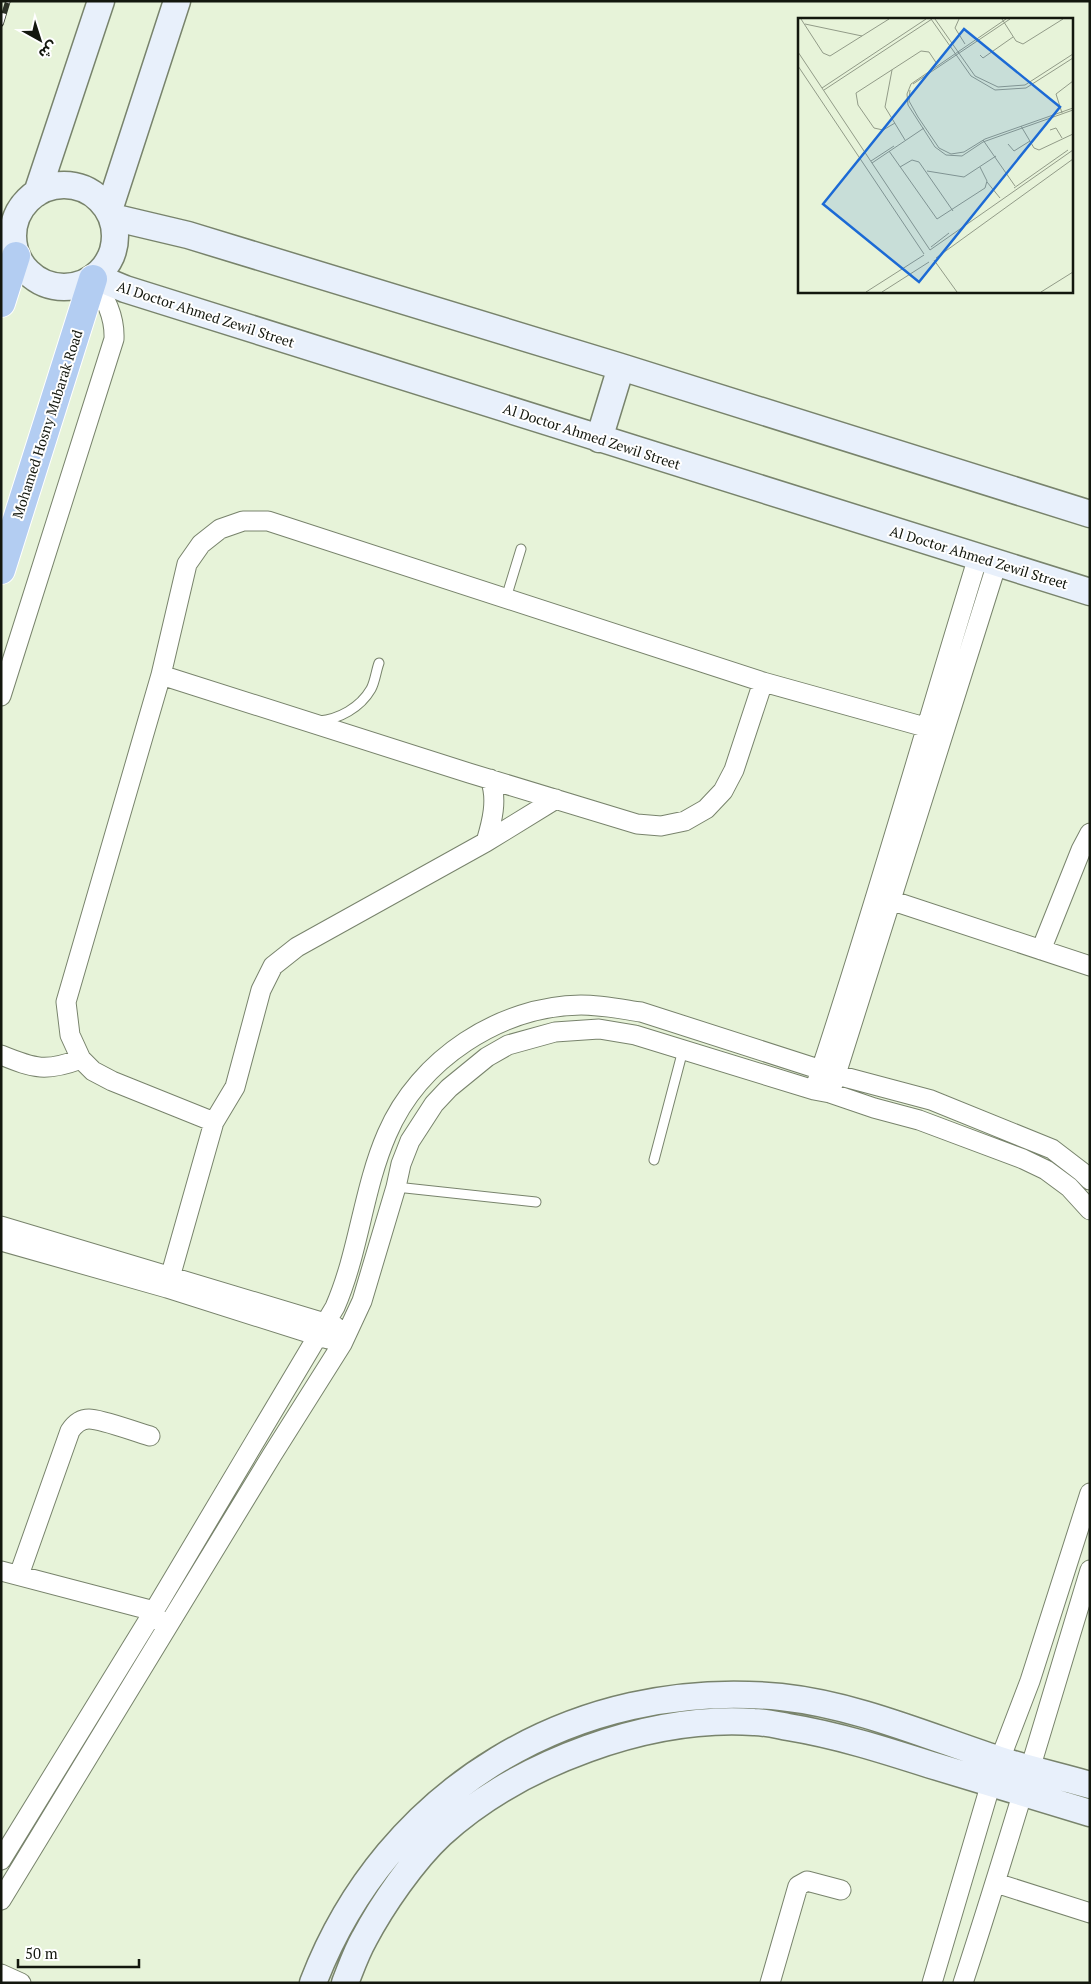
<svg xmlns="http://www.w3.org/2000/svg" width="1091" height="1984" viewBox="0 0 1091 1984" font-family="'PT Serif','Noto Sans Arabic',serif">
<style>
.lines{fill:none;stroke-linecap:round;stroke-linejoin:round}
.lane-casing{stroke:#78836c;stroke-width:11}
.street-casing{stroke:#78836c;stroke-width:21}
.secondary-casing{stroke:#78836c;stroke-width:29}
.highway-casing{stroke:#fff;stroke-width:30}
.lane{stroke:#fff;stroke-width:9}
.street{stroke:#fff;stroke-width:19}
.secondary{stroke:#e8f0fb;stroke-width:26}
.highway{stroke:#b3cdf2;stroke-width:28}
.rail-casing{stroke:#2d3227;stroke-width:5.5}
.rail{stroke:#fff;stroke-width:4;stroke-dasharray:11;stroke-linecap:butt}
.labels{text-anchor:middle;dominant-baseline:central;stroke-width:4;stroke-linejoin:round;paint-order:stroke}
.street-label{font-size:14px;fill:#13170e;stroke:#fff}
.inset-road{fill:none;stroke:#929b88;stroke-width:1}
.view{fill:#1c6ad5;fill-opacity:0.15;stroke:#1c6ad5;stroke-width:2.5}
.inset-edge{fill:none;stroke:#13170e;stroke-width:2.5}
</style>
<rect width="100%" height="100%" fill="#e7f3d9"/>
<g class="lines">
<defs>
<path id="lane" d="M506 598 521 549
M319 721C339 719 360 708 371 689 375 682 376 671 379 663
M654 1160 683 1050
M396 1187 536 1202"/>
<path id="street" d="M1 230 13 232
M161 675 469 773 637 824 661 826 685 821 706 809 723 791 734 770 763 682
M1 696 114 339C115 316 105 298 93 279
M486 842C492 822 498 799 490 779
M881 897 1090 966
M1041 950 1081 850 1090 833
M1 1055C35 1069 46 1072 81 1059
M817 1082C875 908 924 732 978 557
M832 1087 997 563
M214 1122 112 1081 93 1071 81 1059 70 1035 66 1002 161 675 187 564 201 544 220 529 243 521H268L763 682 925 727
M1 1226 335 1326
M1 1241 167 1288 328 1339
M167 1288 214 1122 235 1087 261 990 273 966 297 947 486 842 556 799
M1 1571 154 1611 159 1621
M19 1575 70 1431C74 1425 80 1419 89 1419 102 1419 135 1432 150 1436
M1 1860 154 1611 335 1307C359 1252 363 1189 387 1134 419 1059 500 1006 581 1005 602 1005 621 1009 641 1012L837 1075 931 1100 1052 1149 1082 1172 1090 1180
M996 1883 1090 1913
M1 1900 272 1455 342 1344 362 1301 396 1187 401 1164 410 1141 434 1104 449 1088 487 1057 508 1045 555 1032 599 1029 635 1035 814 1090 830 1093 874 1108 919 1120 1023 1159 1046 1170 1069 1187 1090 1210
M1 1974 21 1983
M770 1983 798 1886 807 1881 841 1890
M932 1983 991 1783 1030 1681 1090 1493
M963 1983C1008 1846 1048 1708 1090 1570"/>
<path id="secondary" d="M13 236a51 51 0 1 1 102 0a51 51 0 1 1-102 0Z
M37 193 101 1
M109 210 177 1
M112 217 188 235 621 367 1090 514
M96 277 125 289 160 300 1090 592
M599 439 621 367
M313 1983C387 1789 576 1677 781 1697 856 1705 927 1736 997 1759 1027 1769 1059 1776 1090 1785
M345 1983C351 1968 356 1953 364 1939 382 1905 413 1860 441 1834 519 1763 649 1715 754 1722 765 1722 777 1725 788 1727 837 1735 884 1750 931 1765 984 1781 1037 1797 1090 1813"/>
<path id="highway" d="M1 303 16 256
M1 570 93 279"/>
</defs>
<use href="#lane" class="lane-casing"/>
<use href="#street" class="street-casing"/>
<use href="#secondary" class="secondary-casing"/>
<use href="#highway" class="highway-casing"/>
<use href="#lane" class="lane"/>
<use href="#street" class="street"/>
<use href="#secondary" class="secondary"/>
<use href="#highway" class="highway"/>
<defs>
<path id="rail" d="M1 24 8 1"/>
</defs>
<use href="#rail" class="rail-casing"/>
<use href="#rail" class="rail"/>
</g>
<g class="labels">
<g class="street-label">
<text transform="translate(206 314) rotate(18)">Al Doctor Ahmed Zewil Street</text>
<text transform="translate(47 424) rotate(-72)">Mohamed Hosny Mubarak Road</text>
<text transform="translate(592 436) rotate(18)">Al Doctor Ahmed Zewil Street</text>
<text transform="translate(979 557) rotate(17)">Al Doctor Ahmed Zewil Street</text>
</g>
</g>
<g transform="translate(798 18)">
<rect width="275" height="275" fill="#e7f3d9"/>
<path class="inset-road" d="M3 1 25 35 32 38 91 1M133 1 173 58 197 72 228 70 275 40M137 1 177 58 200 69 227 67 275 36M161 1 157 10 167 26M204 1 218 23 225 26 265 1M208 1 113 66 109 76 110 87 137 129 148 137 164 138 185 124 275 92M7 6 64 18M0 34 132 232M182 37 185 40 215 19M0 48 126 236M94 52 87 89 107 122M115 66 212 1M24 70 128 1M26 72 134 1M112 72 111 83 120 99 141 130 153 136 166 134 187 121 275 90M264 95 258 76 275 63M97 105 85 112 76 110 60 87 58 75 123 33 131 34 139 46M223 108 236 130 241 132 275 116M252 112 258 110 264 120M185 122 217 168M210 126 216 133 232 123M91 133 139 201 187 170 189 163 182 149M73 143 96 128M74 145 126 110M102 149 114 142 121 144 155 193M129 153 166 159 198 138M189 164 202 180M216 170 270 132M133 229 151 215M132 232 275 132M138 240 275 141M136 242 159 274M68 274 126 237M84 274 131 244M243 274 275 254"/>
<path class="view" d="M166 11 262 89 121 264 25 186Z"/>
<rect width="275" height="275" class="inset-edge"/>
</g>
<rect width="1091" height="1984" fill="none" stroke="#13170e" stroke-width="5"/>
<g transform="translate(40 40) rotate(141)" stroke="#ffffff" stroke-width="4" paint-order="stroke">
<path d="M0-4L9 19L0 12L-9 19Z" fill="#13170e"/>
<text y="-8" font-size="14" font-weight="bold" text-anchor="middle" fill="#13170e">ش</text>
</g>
<path d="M18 1959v8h121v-8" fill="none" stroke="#13170e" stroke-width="2.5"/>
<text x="25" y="1959" font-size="15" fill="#13170e" stroke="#ffffff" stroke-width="4" paint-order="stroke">50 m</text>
</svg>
